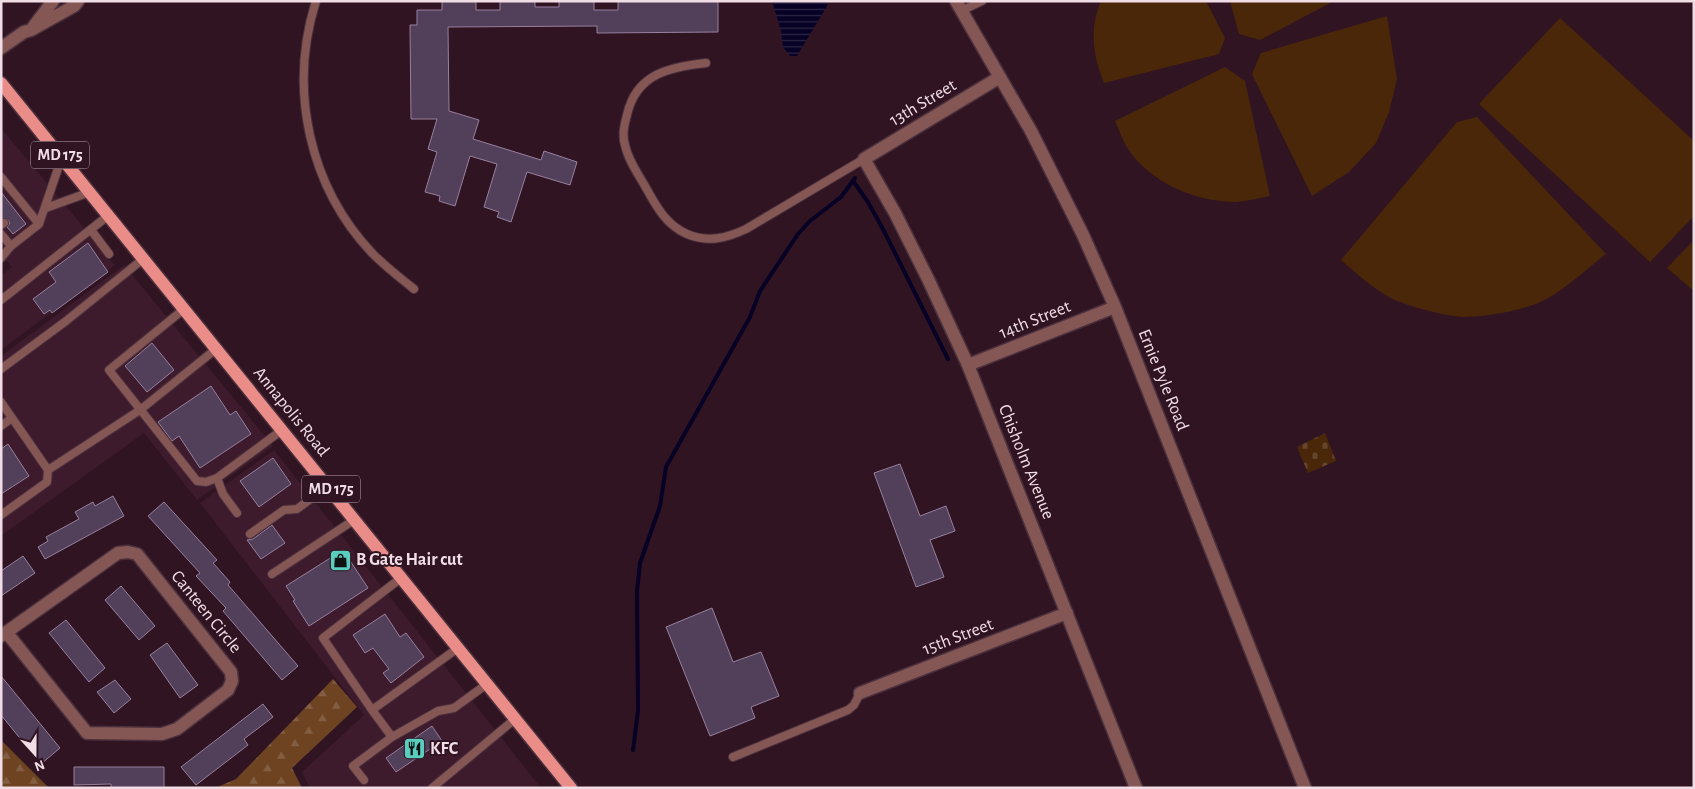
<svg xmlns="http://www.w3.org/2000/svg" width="1695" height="789" viewBox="0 0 1695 789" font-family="'Alegreya Sans',sans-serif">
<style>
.built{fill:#3d1a2c}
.forest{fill:url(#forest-firs)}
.cemetery{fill:url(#cemetery-stones)}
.pitch{fill:#4a2709}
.water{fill:url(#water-rules)}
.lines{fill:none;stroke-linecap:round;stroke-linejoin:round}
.stream{stroke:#070125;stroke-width:4}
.building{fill:#523f59;stroke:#96819f}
.service-casing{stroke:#4b303d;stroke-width:10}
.minor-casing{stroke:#4b303d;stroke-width:15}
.tertiary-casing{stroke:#4b303d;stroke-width:15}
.primary-casing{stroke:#4b303d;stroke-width:15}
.service{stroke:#845654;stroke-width:8}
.minor{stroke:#845654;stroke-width:12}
.tertiary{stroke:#845654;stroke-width:12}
.primary{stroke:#ea8c88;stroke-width:12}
.labels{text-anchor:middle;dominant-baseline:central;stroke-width:4;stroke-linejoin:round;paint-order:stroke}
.shield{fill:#301422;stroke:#b7a1ab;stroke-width:1}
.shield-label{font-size:16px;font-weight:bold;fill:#f1dde6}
.street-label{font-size:18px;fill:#f1dde6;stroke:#301422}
.poi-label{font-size:18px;font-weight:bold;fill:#f1dde6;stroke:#301422;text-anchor:start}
</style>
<defs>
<pattern id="forest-firs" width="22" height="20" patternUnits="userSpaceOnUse" patternTransform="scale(1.25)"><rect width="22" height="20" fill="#6d4322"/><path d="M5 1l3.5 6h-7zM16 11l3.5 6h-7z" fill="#825e42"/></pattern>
<pattern id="cemetery-stones" width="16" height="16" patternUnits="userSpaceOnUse" patternTransform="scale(1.25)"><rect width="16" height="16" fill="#4a2709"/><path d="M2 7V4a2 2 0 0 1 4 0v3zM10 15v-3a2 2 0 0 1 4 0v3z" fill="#65462d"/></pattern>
<pattern id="water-rules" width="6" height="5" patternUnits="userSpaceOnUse" patternTransform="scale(1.25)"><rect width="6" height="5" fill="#070125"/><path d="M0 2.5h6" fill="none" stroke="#2c2645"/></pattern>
</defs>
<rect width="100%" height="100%" fill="#301422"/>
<path class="built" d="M1 128 115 265 1 350V276L12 267 1 254Z
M124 265 273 446 197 500 144 433 1 536V356Z
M274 450 541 788H310L302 772 364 715 200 503Z"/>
<path class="forest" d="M333 679 357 707 292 768 302 788H215L236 779Z
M1 740 49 788H1Z"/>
<path class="cemetery" d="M1325 433 1336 461 1308 473 1297 447Z"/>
<path class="pitch" d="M1101 1H1206L1225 38 1219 54 1104 83C1093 56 1089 29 1101 1Z
M1230 1H1334L1260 40 1239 34Z
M1387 16 1397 79 1389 112 1376 143 1349 172 1312 196 1252 74 1261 53Z
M1560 18 1694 141V216L1650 262 1479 104Z
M1225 67 1245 81 1270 196C1259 198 1247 201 1236 202 1196 202 1151 183 1128 149 1123 141 1119 130 1115 121Z
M1477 117 1606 254C1585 270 1562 293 1538 303 1519 311 1484 317 1463 317 1445 316 1405 306 1389 297 1371 287 1356 273 1341 260L1457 122Z
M1694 240V291L1667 268Z"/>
<path class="water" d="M772 1H828L827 6 797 56H790L783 47 781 31Z"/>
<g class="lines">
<path class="stream" d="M853 181 868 202 884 231 948 359
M633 750 638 711 637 591 640 563 660 506 666 467 750 317 760 291 798 234 810 221 841 197 855 178"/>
</g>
<path class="building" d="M442 1H476V10H500V1H535V7H559V1H594V10H618V1H718V32L597 33V26L448 27 449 111 479 120 473 139 541 160 544 151 577 162 570 185 527 172 511 222 497 217 499 212 484 207 497 164 470 156 455 206 439 201 440 196 425 192 437 152 428 149 437 119H411L410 25H417V10H442Z
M1 192 26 224 13 234 7 227 10 223 8 220 1 218Z
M88 243 108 272 52 313 50 310 44 314 33 299 56 282 49 272Z
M152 343 174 370 147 392 125 366Z
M211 386 230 415 236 411 251 434 200 468 179 436 172 441 158 422Z
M8 444 29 476 1 494V449Z
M273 458 291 484 259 507 240 481Z
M900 464 920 516 946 506 955 531 930 540 944 577 916 587 874 473Z
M113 496 124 516 45 559 38 547 48 541 46 537 79 519 75 512 93 502 95 506Z
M164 502 217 560 213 563 230 582 228 585 298 666 282 680 223 611 226 608 196 576 200 573 148 516Z
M272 525 285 543 261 559 247 540 253 539Z
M343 550 368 588 309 626 293 601 295 600 286 586Z
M23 556 35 573 1 596V571Z
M121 586 155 626 139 640 105 600Z
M712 608 733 662 761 652 779 696 751 707 755 718 710 736 666 627Z
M385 614 400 637 406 633 424 657 391 683 383 673 389 669 373 648 365 653 353 635Z
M66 620 105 668 89 682 49 633Z
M167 643 198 685 180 698 150 655Z
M1 676 60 748 41 764 1 715Z
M115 680 131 699 114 713 97 692Z
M263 704 273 717 244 739 248 745 196 785 181 767Z
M432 726 442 741 396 772 386 758Z
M74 767H164V788H111V784L74 785Z"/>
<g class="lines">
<defs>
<path id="service" d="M316 1C288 89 309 187 373 254 386 267 400 278 414 289
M961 11 982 1
M706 63C669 67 636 74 627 115 624 126 622 135 625 145 628 160 638 174 645 186 656 206 666 225 687 234 708 243 727 238 746 229L864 159
M1 177 39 224
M46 208 90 192
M1 225 4 223
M91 230 109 254
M1 234 11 246
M1 258 11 246 39 224 62 157
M1 300 109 215
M184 309 109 370 197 481 206 482 217 478
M1 369 66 321 143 259
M1 402 48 470 140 410 216 349
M1 426 12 418
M237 513 223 494 217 478 282 430
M1 515 47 482 48 470
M250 534 284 510 297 509 328 486
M272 574 354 520
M458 648 372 710 392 737 438 711 454 708 487 684
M372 710 323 638 401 578
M733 757 848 710 854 705 860 693
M364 780 353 766 392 737
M432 788 515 719"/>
<path id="minor" d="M956 1 1031 131 1083 235 1115 307 1305 788
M1000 77 864 159 895 213 928 279 968 365 1136 788
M968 365 1115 307
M1 636 118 553 128 552 137 554 231 672 232 681 228 690 177 729 162 734 87 733 7 633
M860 693 1067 613"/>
<path id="tertiary" d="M34 26 53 1
M1 48 24 32 31 30 74 6 78 1"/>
<path id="primary" d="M1 83 571 788"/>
</defs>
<use href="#service" class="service-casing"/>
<use href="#minor" class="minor-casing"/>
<use href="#tertiary" class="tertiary-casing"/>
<use href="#primary" class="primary-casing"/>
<use href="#service" class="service"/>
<use href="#minor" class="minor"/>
<use href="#tertiary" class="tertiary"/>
<use href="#primary" class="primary"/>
</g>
<defs>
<symbol id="shop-square" viewBox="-11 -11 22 22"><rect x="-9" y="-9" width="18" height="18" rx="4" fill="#59cebe" stroke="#301422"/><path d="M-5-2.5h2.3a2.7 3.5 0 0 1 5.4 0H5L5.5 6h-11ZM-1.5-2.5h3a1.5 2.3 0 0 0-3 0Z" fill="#111"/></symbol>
<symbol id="restaurant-square" viewBox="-11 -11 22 22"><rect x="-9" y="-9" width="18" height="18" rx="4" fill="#59cebe" stroke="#301422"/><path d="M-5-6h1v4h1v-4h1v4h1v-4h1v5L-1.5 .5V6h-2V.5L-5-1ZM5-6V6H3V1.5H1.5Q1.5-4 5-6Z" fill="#111"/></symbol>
</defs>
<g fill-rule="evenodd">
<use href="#shop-square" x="328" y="548" width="25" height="25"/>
<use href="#restaurant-square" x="402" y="736" width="25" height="25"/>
</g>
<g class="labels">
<g class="shield">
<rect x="31" y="141.5" width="58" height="27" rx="4"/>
<rect x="302" y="475.5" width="58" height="27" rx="4"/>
</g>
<g class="shield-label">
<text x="60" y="155">MD 175</text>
<text x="331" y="489">MD 175</text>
</g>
<g class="street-label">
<text transform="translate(923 103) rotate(-31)">13th Street</text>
<text transform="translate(1035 320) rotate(-22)">14th Street</text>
<text transform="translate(1163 380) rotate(68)">Ernie Pyle Road</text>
<text transform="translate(291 412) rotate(51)">Annapolis Road</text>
<text transform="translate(1026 462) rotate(68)">Chisholm Avenue</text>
<text transform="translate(206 612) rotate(51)">Canteen Circle</text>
<text transform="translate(958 637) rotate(-21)">15th Street</text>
</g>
<g class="poi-label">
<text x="356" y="560">B Gate Hair cut</text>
<text x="430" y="749">KFC</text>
</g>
</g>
<rect width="1695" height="789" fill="none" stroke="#f1dde6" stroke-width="5"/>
<g transform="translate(35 754) rotate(159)" stroke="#301422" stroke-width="4" paint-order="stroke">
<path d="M0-4L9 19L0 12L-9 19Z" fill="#f1dde6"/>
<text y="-8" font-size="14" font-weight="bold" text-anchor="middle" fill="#f1dde6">N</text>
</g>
</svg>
